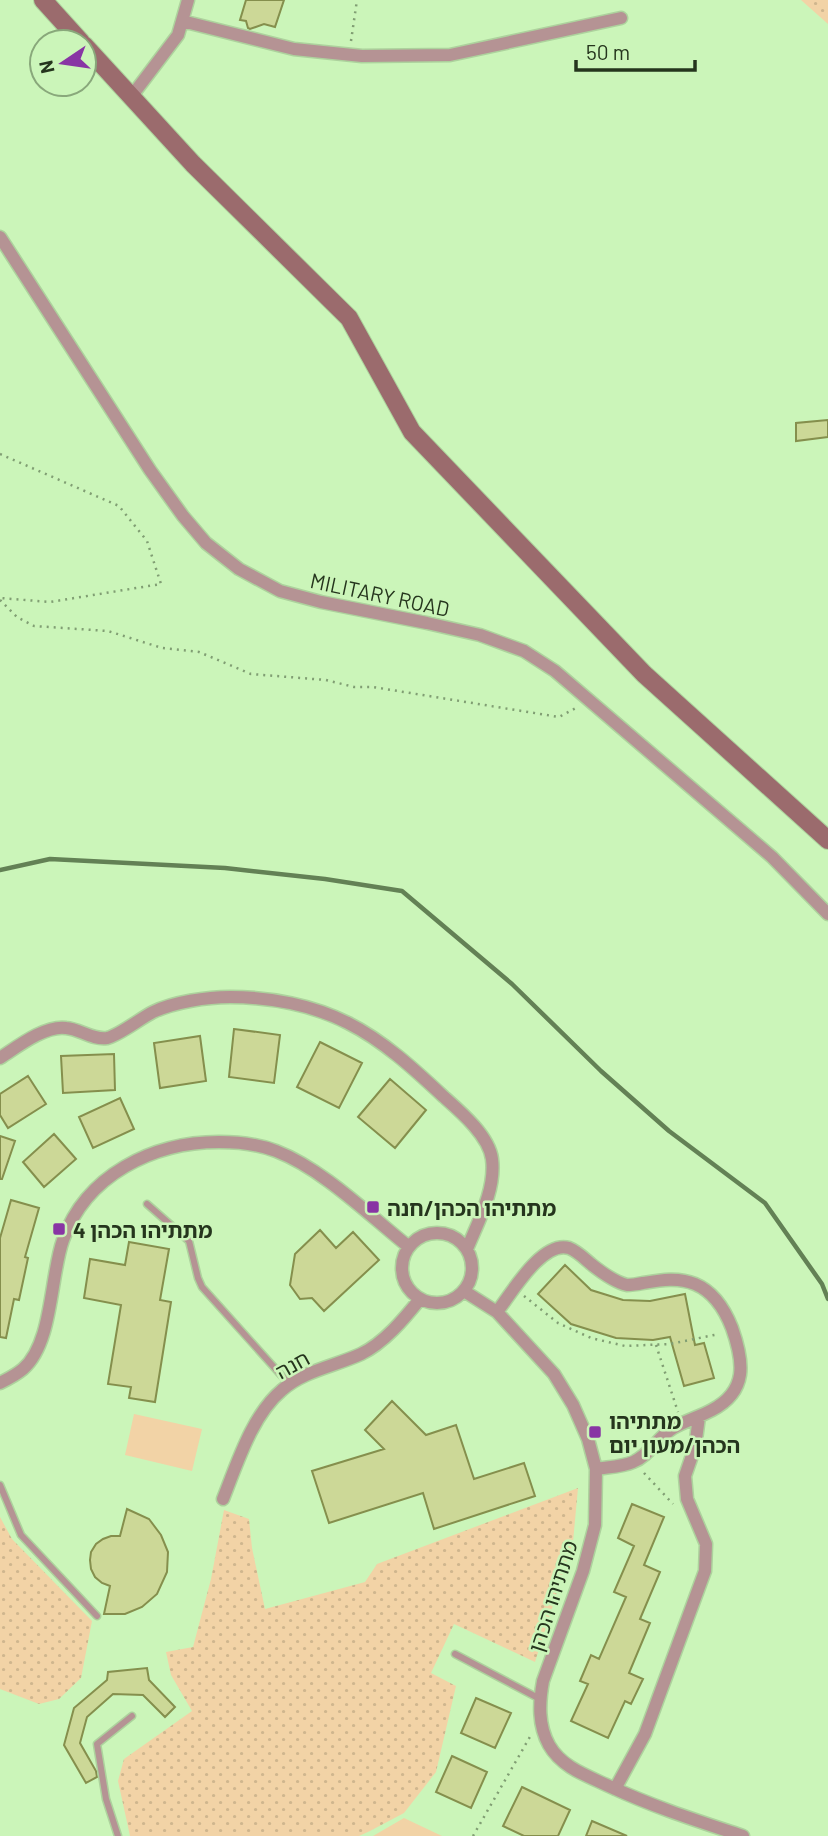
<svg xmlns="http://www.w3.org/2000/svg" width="828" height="1836" viewBox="0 0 828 1836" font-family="Barlow,'Noto Sans Hebrew',sans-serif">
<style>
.grass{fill:url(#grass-dots)}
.green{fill:#f2d3a6}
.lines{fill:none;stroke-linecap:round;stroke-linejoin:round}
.stream{stroke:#638155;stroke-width:4.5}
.building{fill:#ccd897;stroke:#858f4d;stroke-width:2}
.lane-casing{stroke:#add29d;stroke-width:9}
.street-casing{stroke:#add29d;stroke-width:15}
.secondary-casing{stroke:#add29d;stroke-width:20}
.path{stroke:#809e73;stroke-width:2.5;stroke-dasharray:2 5;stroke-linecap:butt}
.lane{stroke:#b59394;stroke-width:6}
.street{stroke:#b59394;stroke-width:12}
.secondary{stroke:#9b6b6d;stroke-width:18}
.poi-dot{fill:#8835a4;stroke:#cbf5b9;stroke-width:2.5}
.labels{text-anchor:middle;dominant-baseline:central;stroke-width:5;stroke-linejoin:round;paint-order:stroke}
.street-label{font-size:21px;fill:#25351d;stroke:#cbf5b9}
.poi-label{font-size:21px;font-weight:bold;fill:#25351d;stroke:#cbf5b9;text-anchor:start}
</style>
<defs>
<pattern id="grass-dots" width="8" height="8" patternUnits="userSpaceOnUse" patternTransform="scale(1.75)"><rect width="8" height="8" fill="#f2d3a6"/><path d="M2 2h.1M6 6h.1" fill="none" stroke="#cfb68e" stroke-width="1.8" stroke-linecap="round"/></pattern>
</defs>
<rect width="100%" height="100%" fill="#cbf5b9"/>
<path class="grass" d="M801 0H828V24Z
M578 1488 573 1542 535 1662 454 1624 431 1673 456 1686 436 1772 404 1813 370 1831 359 1836H130L118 1781 124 1759 192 1711 171 1675 166 1652 193 1647 211 1579 224 1510 249 1519 252 1548 265 1609 365 1582 377 1564Z
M0 1517 12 1539 92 1621 81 1678 59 1699 39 1704 0 1689Z"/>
<path class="green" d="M134 1414 202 1429 192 1471 125 1455Z
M404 1818 442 1836H373Z"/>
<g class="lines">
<path class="stream" d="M0 870 50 859 225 868 325 879 402 891 512 984 601 1071 669 1131 765 1203 822 1284 828 1299"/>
</g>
<path class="building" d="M246 0H284L275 27 264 24 250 29 248 28 246 21 240 20Z
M828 420V437L796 441V423Z
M234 1029 280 1035 274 1083 229 1077Z
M200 1036 206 1081 160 1088 154 1043Z
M320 1042 362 1063 339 1108 297 1087Z
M114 1054 115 1090 63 1093 61 1056Z
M28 1076 46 1104 8 1128 0 1115V1094Z
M390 1079 426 1110 395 1148 358 1117Z
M120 1098 134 1129 93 1148 79 1117Z
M54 1134 76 1159 44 1187 23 1162Z
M0 1136 15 1141 2 1179H0Z
M11 1200 39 1208 25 1257 28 1258 19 1300 14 1299 6 1338 0 1337V1238Z
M320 1230 336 1248 353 1232 379 1260 324 1311 312 1298 300 1299 290 1285 295 1254Z
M129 1242 169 1249 160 1300 171 1302 155 1402 129 1398 131 1387 108 1384 121 1305 84 1298 90 1259 125 1265Z
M565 1265 591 1290 623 1300 650 1301 685 1294 695 1345 704 1343 714 1378 684 1386 670 1337 653 1340 616 1338 571 1324 538 1294Z
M392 1401 426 1435 456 1425 474 1479 524 1463 535 1496 434 1529 423 1493 329 1523 312 1471 384 1449 365 1430Z
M632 1504 664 1517 644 1565 660 1572 640 1619 650 1623 629 1673 643 1679 631 1704 625 1701 608 1738 571 1721 588 1684 580 1681 591 1655 599 1659 626 1597 614 1592 634 1546 618 1538Z
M127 1509 149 1519 161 1535 168 1552 167 1572 157 1594 142 1607 125 1614H104L110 1586 102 1583 95 1577 91 1569 90 1560 91 1552 96 1544 103 1539 111 1536H120Z
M147 1668 149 1680 175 1707 165 1717 143 1695 113 1694 87 1717 80 1743 96 1771 97 1777 86 1783 64 1745 74 1708 107 1680 108 1672Z
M476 1698 511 1713 495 1748 461 1733Z
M452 1756 487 1772 471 1808 436 1792Z
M522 1787 570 1810 558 1836H524L503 1826Z
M592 1821 627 1836H586Z"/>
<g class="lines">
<defs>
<path id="lane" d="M147 1204 189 1241 198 1278 202 1287 290 1385
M0 1485 21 1535 97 1616
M455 1654 540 1699
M118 1836 106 1799 97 1744 132 1716"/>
<path id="street" d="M182 21 294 49 362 56 450 55 621 18
M131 97 178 35 188 0
M0 237 150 470 183 516 206 543 239 569 280 591 321 602 427 623 480 635 524 651 555 671 772 857 828 914
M0 1058C17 1047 45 1025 66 1028 80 1029 92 1040 107 1038 118 1036 141 1018 153 1012 174 1002 207 997 230 997 270 997 313 1005 348 1023 384 1041 415 1070 444 1097 461 1112 489 1136 492 1159 496 1189 478 1222 467 1249
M402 1268a35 35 0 1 1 70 0a35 35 0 1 1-70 0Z
M464 1291 497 1312 554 1374 573 1405 588 1439 596 1469 595 1525 583 1571 543 1681C539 1703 538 1725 549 1745 562 1768 588 1776 611 1787 654 1807 698 1821 743 1836
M497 1312C511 1294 542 1240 569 1248 577 1251 584 1258 591 1264 601 1272 614 1282 627 1285 632 1285 638 1284 643 1283 661 1280 678 1277 695 1284 714 1292 725 1310 732 1328 744 1362 748 1391 712 1410 699 1417 685 1421 673 1428 658 1437 649 1456 633 1462 622 1467 608 1467 596 1469
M0 1383C8 1379 16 1375 23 1369 53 1343 50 1276 63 1240 86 1175 153 1142 219 1142 238 1142 258 1144 276 1151 323 1169 369 1215 409 1247
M223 1499C237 1464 252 1415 282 1390 303 1371 335 1366 361 1354 384 1343 404 1319 420 1299
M615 1789 645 1734 705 1571 706 1544 687 1499 685 1476 695 1447 699 1417"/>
<path id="secondary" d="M43 0 81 42
M84 45 193 164 349 318 412 432 644 674 828 840"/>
</defs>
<use href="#lane" class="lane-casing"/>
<use href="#street" class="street-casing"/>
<use href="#secondary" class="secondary-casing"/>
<path class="path" d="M351 41 357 0
M0 454 119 506 147 541 161 584 50 602 0 598
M0 600 17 617 34 626 108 631 162 648 199 652 251 674 326 680 354 687H373L559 717 576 708
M524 1296 558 1323 591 1338 625 1346 670 1344 719 1334
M656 1345 678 1412
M644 1473 673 1504
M473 1836 531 1735"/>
<use href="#lane" class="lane"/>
<use href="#street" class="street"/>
<use href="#secondary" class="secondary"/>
</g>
<g class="poi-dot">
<rect x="366" y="1200" width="14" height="14" rx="3.5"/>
<rect x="52" y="1222" width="14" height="14" rx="3.5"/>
<rect x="588" y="1425" width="14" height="14" rx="3.5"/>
</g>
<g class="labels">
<g class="street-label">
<text transform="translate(380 594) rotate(12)">MILITARY ROAD</text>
<text transform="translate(292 1364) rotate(-29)">חנה</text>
<text transform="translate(552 1596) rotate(-72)">מתתיהו הכהן</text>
</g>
<g class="poi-label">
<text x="387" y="1207">מתתיהו הכהן/חנה</text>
<text x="73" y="1229">מתתיהו הכהן 4</text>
<text x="609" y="1420">מתתיהו<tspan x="609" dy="24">הכהן/מעון יום</tspan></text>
</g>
</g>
<g transform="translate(63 63) rotate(257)"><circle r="33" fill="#cbf5b9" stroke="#89a87b" stroke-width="2"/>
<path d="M0-5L12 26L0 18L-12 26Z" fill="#8835a4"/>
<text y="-10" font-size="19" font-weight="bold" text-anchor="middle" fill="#25351d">N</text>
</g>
<path d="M576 60v10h119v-10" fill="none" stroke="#25351d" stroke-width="3.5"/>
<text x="586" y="60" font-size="21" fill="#25351d" stroke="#cbf5b9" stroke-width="5" paint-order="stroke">50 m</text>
</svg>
